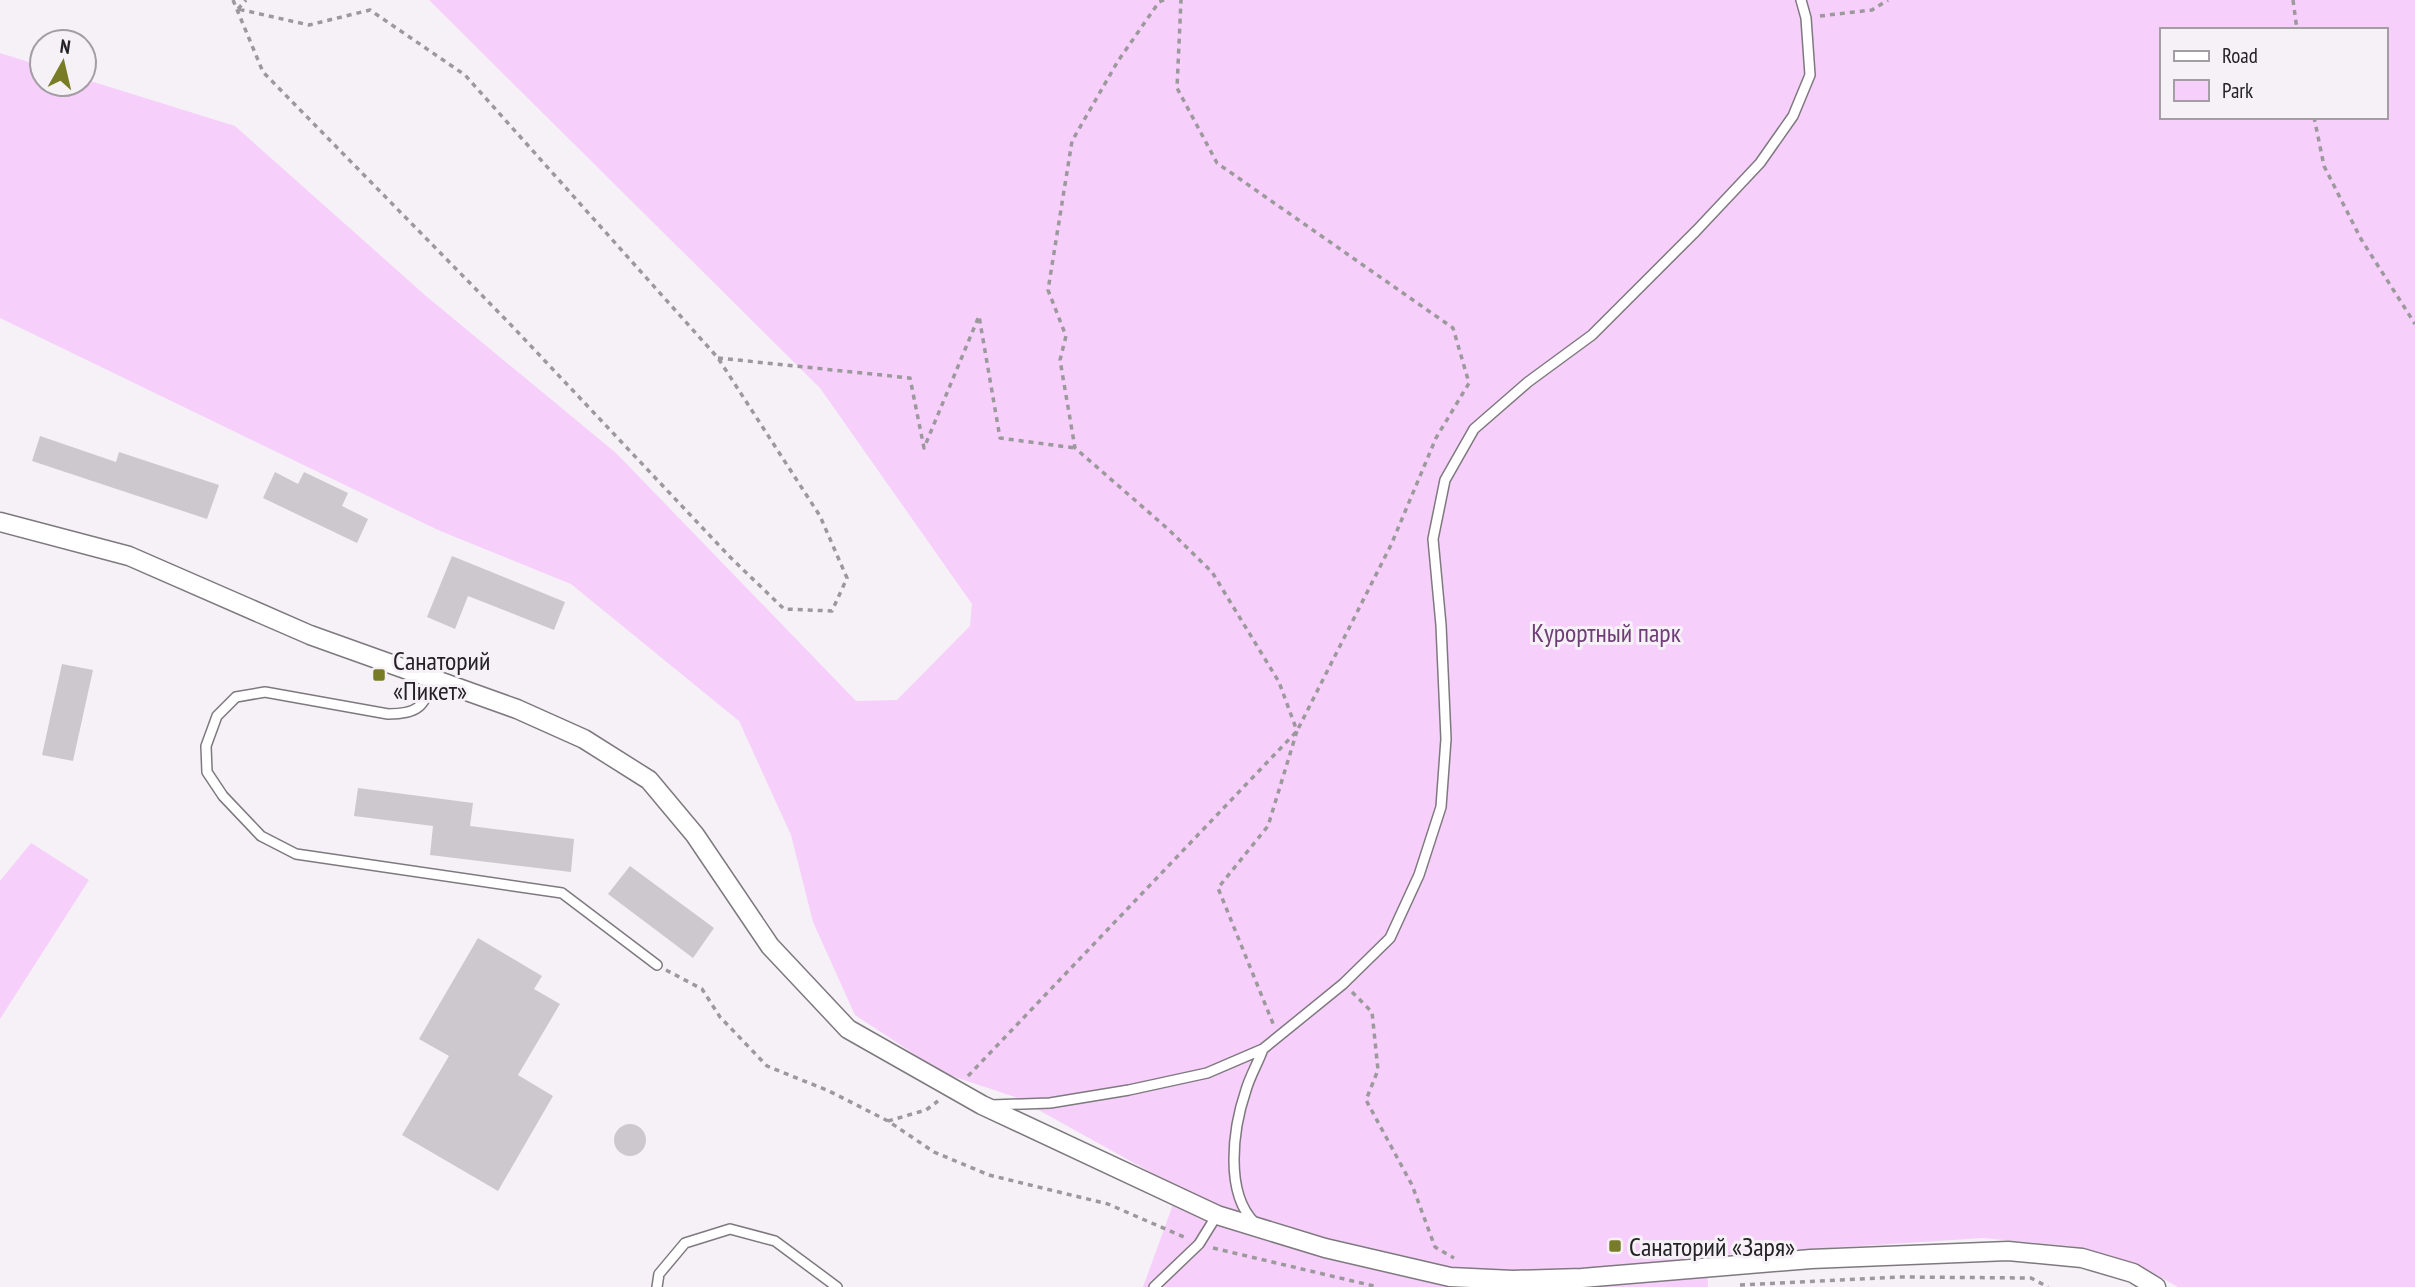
<svg xmlns="http://www.w3.org/2000/svg" width="2415" height="1287" viewBox="0 0 2415 1287" font-family="'PT Sans Narrow',sans-serif">
<style>
.green{fill:#f6cffb;fill-rule:evenodd}
.building{fill:#cdc8ce}
.lines{fill:none;stroke-linecap:round;stroke-linejoin:round}
.lane-casing{stroke:#7e797e;stroke-width:12}
.street-casing{stroke:#7e797e;stroke-width:21}
.path{stroke:#9c999d;stroke-width:3.5;stroke-dasharray:5 5;stroke-linecap:butt}
.lane{stroke:#fff;stroke-width:9}
.street{stroke:#fff;stroke-width:18}
.poi-dot{fill:#787c26;stroke:#f6f1f7;stroke-width:2.5}
.labels{text-anchor:middle;dominant-baseline:central;stroke-width:6;stroke-linejoin:round;paint-order:stroke}
.park-label{font-size:26px;fill:#6d3e75;stroke:#f6f1f7}
.poi-label{font-size:26px;fill:#232224;stroke:#f6f1f7;text-anchor:start}
</style>
<rect width="100%" height="100%" fill="#f6f1f7"/>
<path class="green" d="M429 0H2415V1287H2178L2137 1264 2071 1246 1983 1238 1707 1256 1708 1287H1143L1179 1188 1015 1097 943 1073 855 1015 813 922 791 835 739 721 571 584 438 530 0 318V53L42 66V84H84V79L235 126 426 296 616 453 856 701 897 700 970 626 972 604 820 388ZM2161 30H2385V117H2161Z
M31 843 89 880 0 1019V881Z"/>
<path class="building" d="M40 436 116 462 119 452 219 485 207 519 32 461Z
M275 472 298 484 304 472 348 493 342 506 368 519 357 543 263 498Z
M452 556 565 602 554 630 468 596 455 629 427 617Z
M62 664 93 670 73 761 42 755Z
M358 788 473 803 470 826 574 839 571 872 430 855 433 826 354 816Z
M630 866 714 928 693 958 608 894Z
M478 938 542 976 534 989 560 1004 518 1075 553 1096 498 1191 402 1135 449 1056 419 1039Z
M614 1140a16 16 0 1 1 32 0a16 16 0 1 1-32 0Z"/>
<g class="lines">
<defs>
<path id="lane" d="M434 681C422 707 419 714 388 714L265 692 236 697 217 716 206 746 207 772 223 796 261 836 296 854 562 893 657 965
M992 1105 1050 1103 1129 1090 1207 1073 1263 1049 1343 984 1390 938 1419 875 1441 807 1446 739 1441 625 1433 539 1445 480 1474 429 1528 382 1592 335 1696 231 1760 163 1793 116 1810 75 1806 18 1801 0
M1255 1223C1224 1193 1233 1128 1246 1090 1250 1076 1258 1063 1263 1049
M657 1287 659 1274 685 1243 730 1229 775 1241 837 1287
M1154 1287 1199 1244 1217 1215"/>
<path id="street" d="M0 522 129 556 310 635 517 709 584 739 649 780 695 835 770 946 848 1029 982 1105 1217 1215 1325 1248 1450 1277 1513 1280 1582 1278 1811 1259 2008 1251 2082 1258 2133 1273 2156 1287"/>
</defs>
<use href="#lane" class="lane-casing"/>
<use href="#street" class="street-casing"/>
<path class="path" d="M233 0 263 72 512 326 730 557 784 609 832 611 847 578 820 516 718 358 465 75 370 10 309 25 238 9
M1164 0 1159 2 1118 61 1072 141 1048 290 1066 336 1060 360 1075 448 1168 529 1212 572 1279 682 1297 731 1268 826 1218 888 1274 1026
M2293 0 2297 30
M238 9 246 0
M1820 16 1872 10 1888 0
M2314 117 2324 166 2361 239 2415 324
M718 358 910 378 924 448 979 316 1000 438 1075 448
M666 970 702 989 720 1017 767 1066 829 1091 888 1121 934 1152 989 1175 1108 1204 1186 1238
M1352 992 1372 1012 1378 1070 1366 1100 1412 1185 1435 1247 1454 1258
M968 1076 1297 731 1391 545 1436 438 1469 383 1453 328 1217 163 1177 88 1181 0
M888 1121 926 1110 938 1101
M1213 1248 1378 1287
M1740 1285 1900 1277 2031 1278 2048 1287"/>
<use href="#lane" class="lane"/>
<use href="#street" class="street"/>
</g>
<g class="poi-dot">
<rect x="372" y="668" width="14" height="14" rx="3.5"/>
<rect x="1608" y="1239" width="14" height="14" rx="3.5"/>
</g>
<g class="labels">
<g class="park-label">
<text x="1606" y="632">Курортный парк</text>
</g>
<g class="poi-label">
<text x="393" y="660">Санаторий<tspan x="393" dy="30">«Пикет»</tspan></text>
<text x="1629" y="1246">Санаторий «Заря»</text>
</g>
</g>
<rect x="2160" y="28" width="228" height="91" fill="#f6f1f7" stroke="#a29ea3" stroke-width="2"/>
<rect x="2174" y="51" width="35" height="10" fill="#ffffff" stroke="#a29ea3" stroke-width="2"/>
<text x="2222" y="63" font-size="21" fill="#232224">Road</text>
<rect x="2174" y="80" width="35" height="21" fill="#f6cffb" stroke="#a29ea3" stroke-width="2"/>
<text x="2222" y="98" font-size="21" fill="#232224">Park</text>
<g transform="translate(63 63) rotate(8)"><circle r="33" fill="#f6f1f7" stroke="#a29ea3" stroke-width="2"/>
<path d="M0-5L12 26L0 18L-12 26Z" fill="#787c26"/>
<text y="-10" font-size="19" font-weight="bold" text-anchor="middle" fill="#232224">N</text>
</g>
</svg>
